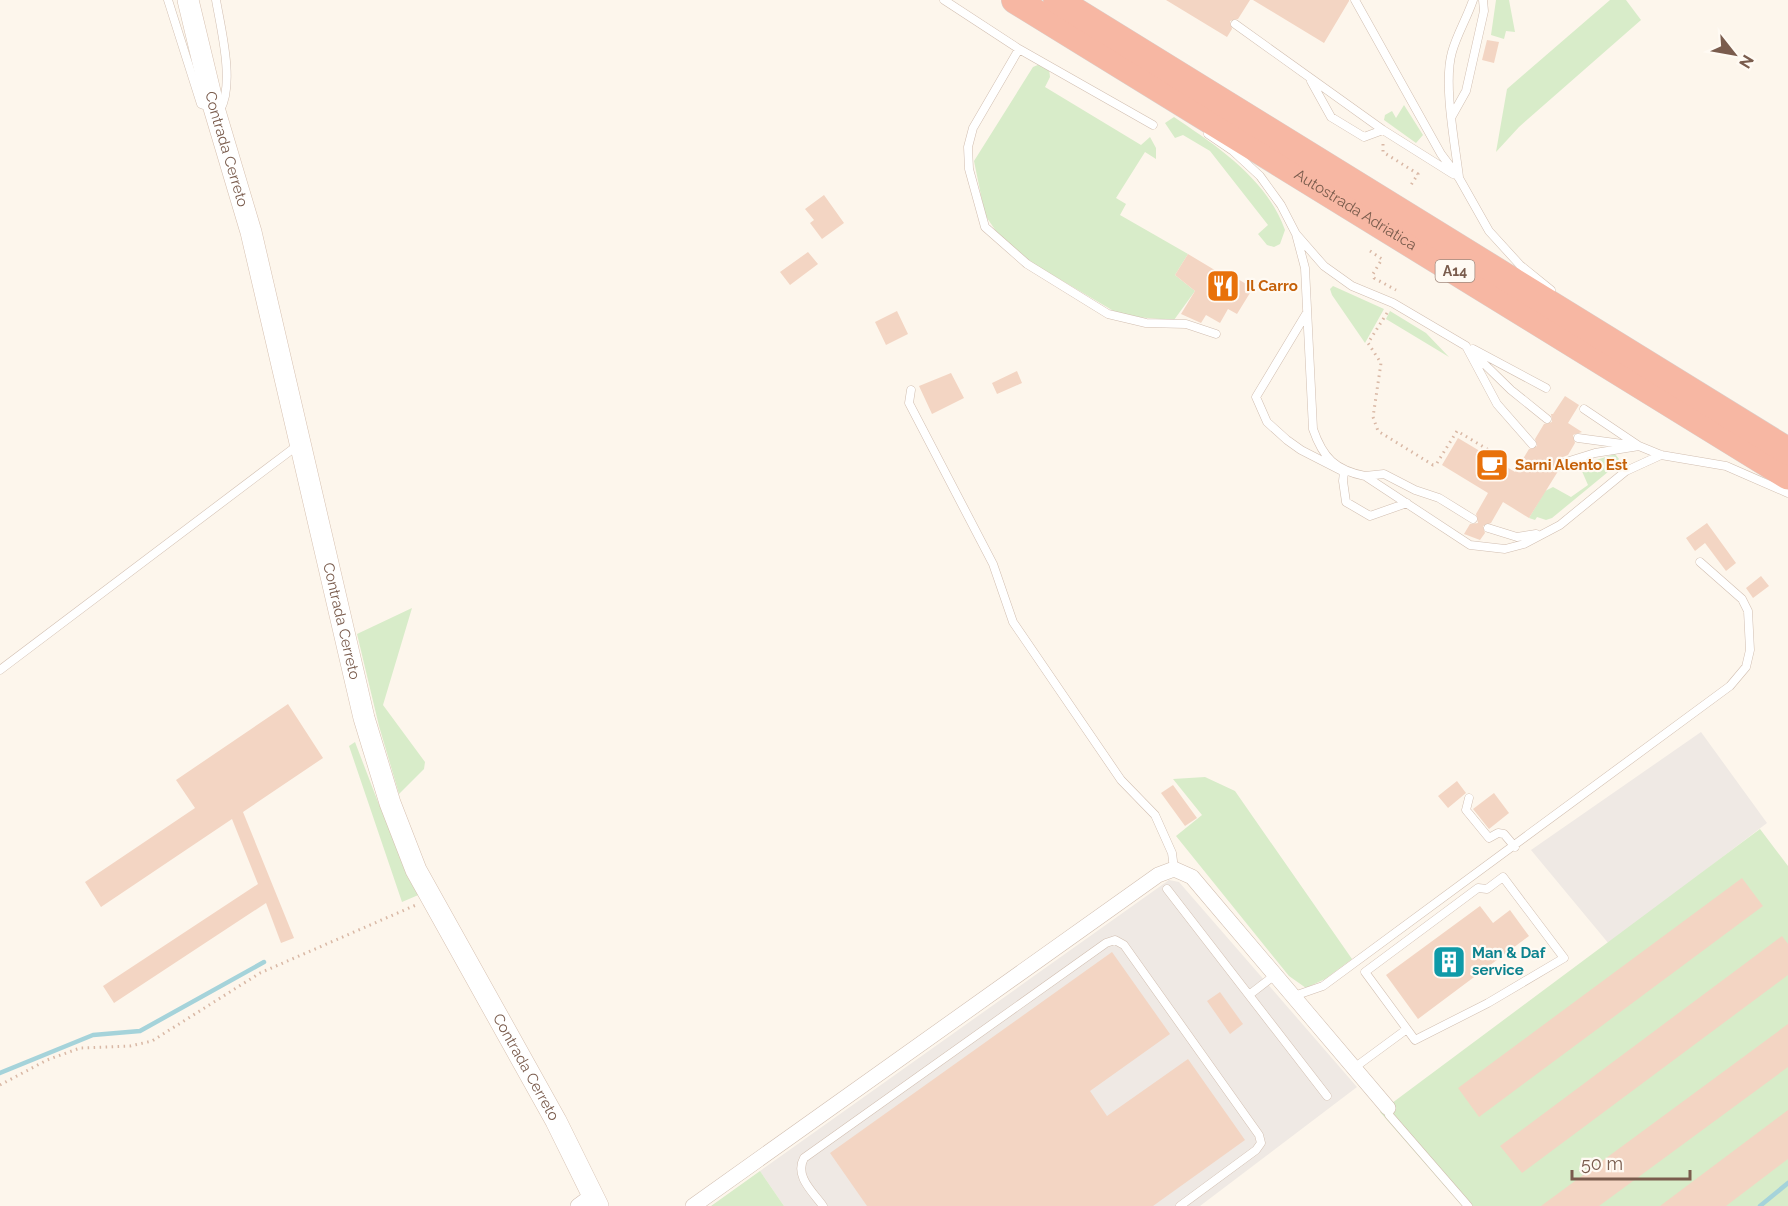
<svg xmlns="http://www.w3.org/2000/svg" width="1788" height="1206" viewBox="0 0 1788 1206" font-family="Raleway,sans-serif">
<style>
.industrial{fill:#efe9e4}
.green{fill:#d8ecc9}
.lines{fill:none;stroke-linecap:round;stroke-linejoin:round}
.stream{stroke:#a5d3da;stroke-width:4.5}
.building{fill:#f3d5c3}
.service-casing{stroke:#d1beb0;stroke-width:9}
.minor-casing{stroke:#d1beb0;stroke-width:16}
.secondary-casing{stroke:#d6c0b0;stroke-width:22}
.motorway-casing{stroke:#dad1cd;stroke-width:28}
.path{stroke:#d9b8a5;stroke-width:3;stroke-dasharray:1.5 4.5;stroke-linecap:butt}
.service{stroke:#fff;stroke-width:8}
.minor{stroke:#fff;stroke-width:15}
.secondary{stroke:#fff;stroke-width:21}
.motorway{stroke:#f7b7a3;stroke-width:27}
.labels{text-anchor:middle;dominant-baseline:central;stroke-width:4.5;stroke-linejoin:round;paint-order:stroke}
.shield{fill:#fffaf3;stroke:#a28b7f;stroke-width:1.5}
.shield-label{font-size:14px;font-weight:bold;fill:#7a5c4d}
.street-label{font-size:15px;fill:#7a5c4d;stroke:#fffaf3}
.food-label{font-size:15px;font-weight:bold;fill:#c56008;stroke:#fffaf3;text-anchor:start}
.culture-label{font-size:15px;font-weight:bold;fill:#0d838f;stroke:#fffaf3;text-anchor:start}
</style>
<rect width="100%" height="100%" fill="#fdf6ec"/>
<path class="industrial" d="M1701 732 1767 823 1609 944 1531 850Z
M1169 880 1179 882 1357 1087 1200 1206H784L760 1171Z"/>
<path class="green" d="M1496 0H1509L1515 32 1506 31 1504 39 1491 35Z
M1610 0H1626L1641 20 1519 127 1496 152 1507 89Z
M1040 64 1049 69 1050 77 1045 87 1141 145 1150 137 1156 148V159L1145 152 1116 198 1126 204 1120 215 1188 254 1175 275 1195 291 1174 320 1122 316 1034 264 1000 237 985 215 974 161 1033 67Z
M1404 105 1423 135 1416 143 1384 120 1385 115 1392 111 1396 118Z
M1174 117C1217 146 1267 179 1285 230L1280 244 1274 247 1267 245 1258 234 1268 225 1210 151 1183 135 1175 138 1165 123Z
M1333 286 1384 309 1365 343 1332 295 1330 289Z
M1390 311 1426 333 1449 357 1386 319Z
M1615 454 1619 459 1614 467 1552 518 1546 520 1537 517 1535 520 1529 518 1545 491 1553 487 1571 497 1588 485 1581 469 1590 462Z
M412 608 383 705 425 762 424 769 399 794 379 726 357 634Z
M355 742 378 802 423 893 402 902 349 746Z
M1205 777 1235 791 1352 959 1325 979 1306 988 1289 976 1176 836 1202 815 1173 779Z
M1760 829 1788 866V1206H1462L1380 1112Z
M760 1171 784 1206H711Z"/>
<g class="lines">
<path class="stream" d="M0 1073 93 1035 140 1031 264 962
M1760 1206 1788 1183"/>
</g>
<path class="building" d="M1166 0H1250L1238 19 1230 21 1232 29 1227 37Z
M1253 0H1349V1L1324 43Z
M1487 40 1499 42 1494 63 1482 60Z
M824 195 844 223 822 239 810 223 814 220 805 209Z
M808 252 818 264 790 285 780 272Z
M1188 254 1233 281 1236 278 1253 288 1237 314 1228 309 1220 323 1206 315 1201 323 1181 314 1195 291 1175 275Z
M897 311 908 334 886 345 875 322Z
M1017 371 1022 383 997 394 992 383Z
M951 373 964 398 932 414 919 386Z
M1565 396 1579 405 1568 423 1582 432 1573 435 1575 443 1568 455 1558 459 1560 468 1529 518 1503 502 1491 523 1483 526 1485 533 1480 540 1464 534 1470 524 1478 523 1476 514 1488 493 1442 465 1458 438 1515 472 1529 449 1537 446 1535 439 1544 424 1552 422 1551 414H1553Z
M1707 523 1736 563 1726 571 1705 543 1695 551 1686 538Z
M1761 576 1769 586 1753 598 1746 588Z
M288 704 323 758 243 812 294 938 281 943 266 903 114 1003 103 986 258 884 232 819 101 907 85 882 195 808 176 780Z
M1457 781 1466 793 1448 808 1438 796Z
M1173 785 1197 818 1185 826 1161 793Z
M1494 793 1509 813 1489 829 1473 809Z
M1742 878 1763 906 1479 1117 1458 1088Z
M1480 906 1493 923 1510 910 1529 936 1418 1019 1386 975Z
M1782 936 1788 944V975L1522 1173 1500 1146Z
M1112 952 1170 1034 1090 1091 1107 1116 1188 1059 1245 1140 1153 1206H867L830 1153Z
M1220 992 1243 1024 1230 1034 1207 1001Z
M1788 1024V1067L1599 1206H1541Z
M1788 1110V1159L1726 1206H1660Z"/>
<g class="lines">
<defs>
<path id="service" d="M168 0 201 104 212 108
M216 0C221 29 235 84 220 110
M944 0 1019 49 1153 125
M1355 0 1441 154 1459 178 1489 231 1520 265 1551 290
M1235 24 1383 130 1453 174
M1019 49 973 128 968 147 969 169 985 227 1027 264 1108 314 1146 323 1186 324 1216 334
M1311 81 1331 117 1364 137 1383 130
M1452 116 1466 91 1484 11 1483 0
M1208 134 1233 151 1260 176 1281 205 1296 234 1324 266 1352 286 1393 303 1466 346 1497 404 1532 444
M1459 177C1455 144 1443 83 1452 52 1457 34 1467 18 1473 0
M1296 234 1305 268 1313 429C1323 458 1335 470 1365 476L1470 545 1505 549 1524 544 1560 525 1626 471 1661 455
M1306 314 1256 397 1267 422 1287 440 1301 450 1344 472 1343 481 1346 502 1370 516 1407 503
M1473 349 1546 388
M1471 351 1511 390 1547 419
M911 390 909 403 993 564 1013 622 1121 780 1155 815 1172 853 1174 869
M1584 409 1639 446
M1578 438 1630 445
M1563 463 1595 453 1639 446 1661 455 1726 466 1788 493
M1365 476 1384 474 1415 490 1439 498 1473 519
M1488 528 1517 537 1536 534
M0 670 298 445
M1469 798 1466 810 1489 838 1498 833 1504 834 1515 847
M1503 877 1564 958 1488 1003 1415 1040 1365 972 1478 888 1487 889Z
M1167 889 1327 1096
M1249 995 1275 975
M1294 996 1323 986 1730 686 1746 667 1750 650 1748 611 1742 599 1700 562
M1354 1068 1407 1029
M1388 1108 1389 1115 1468 1206
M823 1206C813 1192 794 1176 804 1158L1106 943 1115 940 1124 945 1259 1135 1261 1143 1256 1150 1180 1206"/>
<path id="minor" d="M578 1206 593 1195
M693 1206 1158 875 1174 869 1192 877 1388 1108"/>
<g id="secondary">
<path id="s1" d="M188 0 214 108 251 232 364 718 390 803 416 870 556 1121 598 1206"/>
</g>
<g id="motorway">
<path id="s2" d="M1015 0 1788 476"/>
<path d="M1057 0 1788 451"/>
</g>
</defs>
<use href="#service" class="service-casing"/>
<use href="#minor" class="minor-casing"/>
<use href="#secondary" class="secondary-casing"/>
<use href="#motorway" class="motorway-casing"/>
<path class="path" d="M1383 144V152L1418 174 1409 188
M1370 251 1382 259 1373 274 1374 278 1396 290
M1387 313 1368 343 1381 363 1373 417 1378 431 1433 465 1437 463 1457 431 1497 455 1494 460
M0 1085 47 1060 80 1048 130 1046 152 1041 260 973 416 905"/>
<use href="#service" class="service"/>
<use href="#minor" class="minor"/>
<use href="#secondary" class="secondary"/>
<use href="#motorway" class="motorway"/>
</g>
<defs>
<symbol id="restaurant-square" viewBox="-11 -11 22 22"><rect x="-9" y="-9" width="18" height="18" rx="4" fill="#e8710a" stroke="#fffaf3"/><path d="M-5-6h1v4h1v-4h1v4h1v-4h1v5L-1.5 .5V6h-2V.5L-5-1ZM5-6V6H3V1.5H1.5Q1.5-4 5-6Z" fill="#fff"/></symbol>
<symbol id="cafe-square" viewBox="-11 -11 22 22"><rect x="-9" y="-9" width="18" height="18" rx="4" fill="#e8710a" stroke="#fffaf3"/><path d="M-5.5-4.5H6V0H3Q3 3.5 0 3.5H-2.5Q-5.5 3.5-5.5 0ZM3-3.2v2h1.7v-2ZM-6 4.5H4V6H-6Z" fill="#fff"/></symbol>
<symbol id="building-square" viewBox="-11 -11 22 22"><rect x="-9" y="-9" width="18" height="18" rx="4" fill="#0f9aa8" stroke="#fffaf3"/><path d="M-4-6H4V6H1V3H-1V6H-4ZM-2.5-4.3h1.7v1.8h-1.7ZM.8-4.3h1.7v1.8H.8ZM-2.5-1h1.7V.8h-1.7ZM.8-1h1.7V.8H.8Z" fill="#fff"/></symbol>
</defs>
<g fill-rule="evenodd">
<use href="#restaurant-square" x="1204" y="267" width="38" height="38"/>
<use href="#cafe-square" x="1473" y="446" width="38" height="38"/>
<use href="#building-square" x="1430" y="943" width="38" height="38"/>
</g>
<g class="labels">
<rect class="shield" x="1435.5" y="260" width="39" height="22" rx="4.5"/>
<g class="shield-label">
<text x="1455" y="271">A14</text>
</g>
<g class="street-label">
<text stroke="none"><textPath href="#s1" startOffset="154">Contrada Cerreto</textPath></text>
<text stroke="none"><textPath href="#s2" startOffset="400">Autostrada Adriatica</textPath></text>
<text stroke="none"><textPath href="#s1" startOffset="640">Contrada Cerreto</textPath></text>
<text stroke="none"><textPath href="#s1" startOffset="1126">Contrada Cerreto</textPath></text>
</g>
<g class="food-label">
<text x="1246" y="286">Il Carro</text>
<text x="1515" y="465">Sarni Alento Est</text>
</g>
<g class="culture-label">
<text x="1472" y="953">Man &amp; Daf<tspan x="1472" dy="17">service</tspan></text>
</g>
</g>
<g transform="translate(1734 54) rotate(121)" stroke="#fffaf3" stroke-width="4.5" paint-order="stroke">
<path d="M0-4.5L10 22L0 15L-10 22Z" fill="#7a5c4d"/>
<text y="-9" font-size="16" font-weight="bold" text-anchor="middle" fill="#7a5c4d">N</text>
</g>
<path d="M1572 1170v9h118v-9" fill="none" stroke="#7a5c4d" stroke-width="3"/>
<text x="1581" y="1170" font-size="18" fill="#7a5c4d" stroke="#fffaf3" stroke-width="4.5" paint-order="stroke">50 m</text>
</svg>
